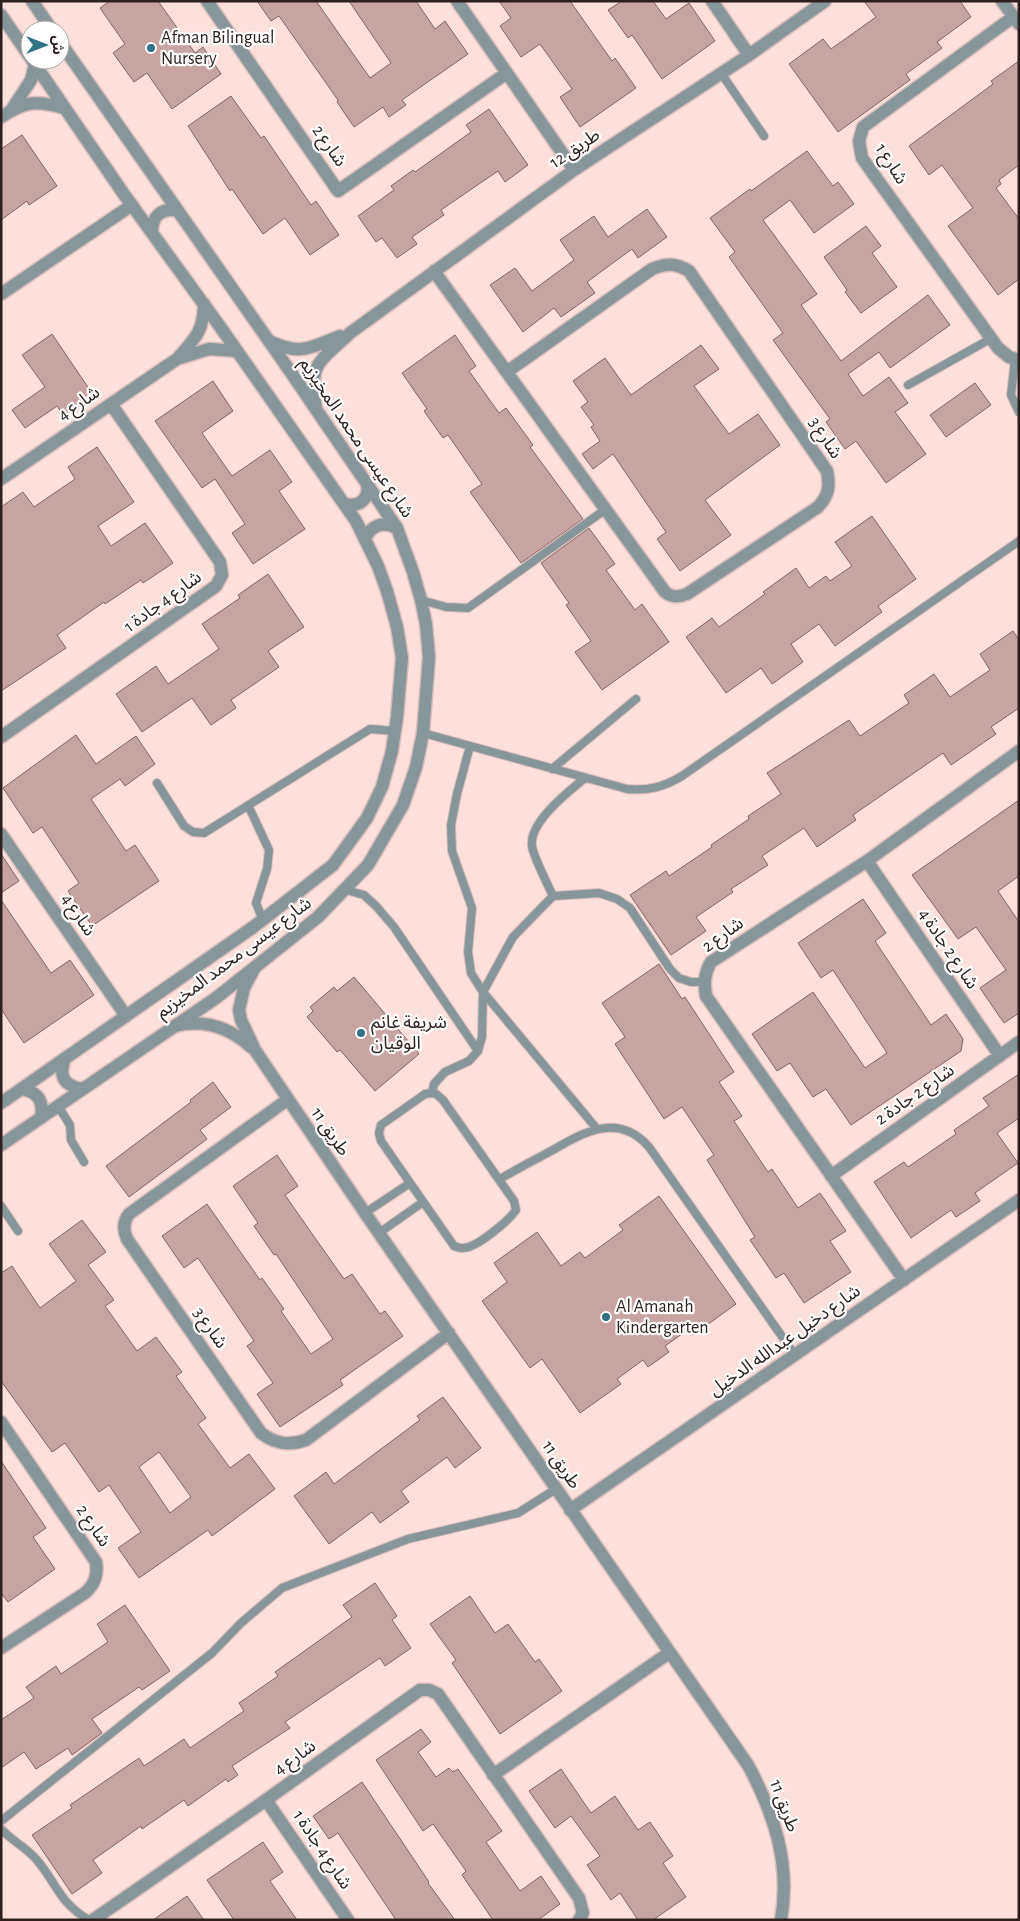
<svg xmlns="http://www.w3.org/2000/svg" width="1020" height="1921" viewBox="0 0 1020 1921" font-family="'Alegreya Sans','Noto Sans Arabic',sans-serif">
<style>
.building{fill:#c7a4a1;stroke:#846462;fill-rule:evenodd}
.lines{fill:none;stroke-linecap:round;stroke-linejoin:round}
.service-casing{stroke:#d8bdba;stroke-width:10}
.minor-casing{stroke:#d8bdba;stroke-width:15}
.tertiary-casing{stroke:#d8bdba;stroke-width:15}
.service{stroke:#87969b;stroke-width:8}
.minor{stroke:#87969b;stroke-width:12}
.tertiary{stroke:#87969b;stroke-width:12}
.poi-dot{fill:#317285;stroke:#fff;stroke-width:2}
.labels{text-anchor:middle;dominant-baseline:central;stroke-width:4.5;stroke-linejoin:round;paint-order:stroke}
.poi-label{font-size:18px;fill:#2d201f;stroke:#fff;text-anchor:start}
.street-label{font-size:18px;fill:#2d201f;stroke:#fff}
</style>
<rect width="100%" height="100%" fill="#fddfdc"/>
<path class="building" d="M110 1H158L195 53 203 47 221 74 172 109 147 73 134 82 113 53 125 44 100 8Z
M257 1H316L370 78 391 63 349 1H416L435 29 445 21 468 54 402 100 406 105 389 117 383 107 354 127 337 102 338 100 279 16 271 21Z
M499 1H570L612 61 615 58 636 88 580 127 560 97 572 89 540 44 521 57 500 26 511 18Z
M622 1H653L666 19 689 3 715 41 662 79 632 35 628 38 608 10Z
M864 1H960L971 17 937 42 942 48 906 74 910 80 838 132 789 64 823 39 831 49 876 17Z
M1019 61V165L999 180 1001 184 996 188 1019 219V279L998 295 948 226 973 208 942 165 929 175 909 146 993 84 991 81Z
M231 96 261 138 264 136 311 205 316 201 339 235 310 255 285 218 263 234 232 189 230 191 188 126Z
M489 109 528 165 505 182 498 171 441 210 444 215 412 237 417 244 397 258 382 238 376 242 358 216 394 190 391 186 413 170 415 172 471 132 466 125Z
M22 135 57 186 29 205 27 201 1 220V149Z
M807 151 833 186 838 182 854 204 814 233 790 200 763 220 817 294 801 305 841 361 928 295 950 325 890 368 879 352 848 374 863 396 889 377 908 403 895 412 926 454 886 483 856 441 845 449 826 422 830 419 773 340 783 333 729 257 735 252 710 218 750 189 751 191Z
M647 209 667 237 638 258 632 249 587 282 595 293 561 317 554 308 523 332 490 285 515 268 532 291 574 260 560 240 594 216 608 237Z
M866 226 881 246 872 253 897 287 861 313 845 292 847 290 824 257Z
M52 334 94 396 64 416 57 406 25 428 12 410 45 387 22 355Z
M455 335 476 366 469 371 499 413 506 408 533 445 530 447 583 519 521 563 470 492 482 484 448 435 443 438 424 411 427 409 402 373Z
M701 345 719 369 694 386 729 434 758 414 780 445 705 500 731 535 680 571 657 539 666 532 613 454 593 469 582 454 600 441 591 427 594 425 581 407 588 402 573 381 605 358 631 395Z
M213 381 233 411 202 433 232 476 270 450 292 482 279 491 305 529 253 564 232 533 245 524 215 479 202 488 155 421Z
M975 383 991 405 946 437 930 415Z
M97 447 134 502 98 526 111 546 145 523 173 563 143 583 141 580 105 604 104 602 57 635 66 648 1 691V507L23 492 34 507 75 479 68 467Z
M872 516 916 579 878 606 882 612 835 646 819 624 791 644 803 662 772 684 761 668 726 693 686 637 712 618 719 627 765 594 763 592 796 568 809 588 826 576 830 581 852 566 835 542Z
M589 528 615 564 606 570 635 610 642 604 669 642 602 690 575 652 591 641 566 605 569 603 541 563Z
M268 574 304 627 268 651 279 667 231 700 236 708 211 725 192 698 142 732 116 694 156 666 168 684 219 649 202 624 240 598 238 595Z
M1013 631 1019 640V708L991 727 996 734 951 765 943 753 853 815 856 820 817 847 804 828 762 856 768 865 731 889 733 892 696 917 706 931 671 955 630 895 666 871 669 876 712 847 711 845 749 819 748 816 781 794 767 773 849 720 860 736 909 703 904 695 934 674 950 697 990 670 980 654Z
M76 735 96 764 136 736 155 764 125 786 120 779 91 799 126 851 135 845 159 881 92 926 68 891 79 883 42 827 33 833 3 788Z
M1019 800V876L998 891 1019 922V1013L1004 1023 980 988 1006 970 976 927 958 939 912 875Z
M1 854 19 881 1 893Z
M863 899 886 933 875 941 931 1025 946 1014 963 1039 961 1051 851 1125 826 1089 813 1097 790 1063 777 1071 752 1034 813 992 865 1068 887 1053 833 970 821 978 798 943Z
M1 900 51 973 70 960 94 995 24 1043 1 1009Z
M659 964 682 999 685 997 734 1072 719 1082 742 1116 734 1121 768 1172 772 1169 798 1208 820 1193 846 1231 830 1241 851 1272 804 1303 784 1273 776 1278 750 1240 755 1237 707 1160 714 1155 682 1107 664 1119 615 1044 625 1037 602 1003Z
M354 977 419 1054 375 1091 340 1050 337 1052 307 1017 313 1011 310 1007 334 987 337 991Z
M1019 1074V1118L997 1133 1018 1163 975 1193 980 1201 956 1217 951 1210 911 1238 874 1182 904 1162 908 1167 956 1134 954 1130 989 1106 983 1098Z
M213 1082 231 1107 200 1130 207 1139 129 1197 106 1166 191 1102 190 1100Z
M277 1155 298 1186 285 1195 315 1238 344 1279 352 1274 380 1314 385 1311 403 1336 340 1380 343 1385 280 1427 257 1394 273 1383 247 1346 254 1341 198 1258 184 1268 162 1236 207 1204 260 1280 262 1278 284 1309 281 1311 311 1354 333 1339 276 1254 274 1255 254 1226 258 1223 233 1186Z
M659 1196 736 1304 693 1335 689 1329 665 1346 669 1352 648 1367 643 1360 617 1379 621 1384 580 1413 542 1359 530 1368 482 1301 507 1282 494 1263 537 1232 561 1266 580 1252 585 1258 623 1230 619 1225Z
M82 1220 106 1252 88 1265 114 1300 105 1306 137 1351 156 1337 182 1372 176 1376 206 1418 198 1424 230 1468 249 1454 275 1489 212 1536 208 1530 139 1578 118 1548 141 1532 109 1485 99 1492 65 1443 52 1452 1 1381V1273L12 1266 40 1308 76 1281 49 1244ZM159 1452 191 1497 170 1513 139 1467Z
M443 1397 481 1448 455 1468 447 1457 401 1491 409 1502 380 1523 372 1512 329 1544 294 1496 326 1472 334 1484 420 1420 417 1416Z
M1 1461 46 1528 33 1537 55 1569 8 1602 1 1593Z
M375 1583 397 1616 392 1620 411 1648 385 1666 380 1658 285 1722 290 1728 232 1766 238 1775 228 1782 226 1779 188 1806 184 1800 142 1829 141 1826 93 1860 102 1873 72 1894 32 1835 72 1808 70 1805 139 1758 144 1766 184 1739 190 1748 244 1711 239 1703 278 1676 275 1672 352 1617 343 1605Z
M470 1596 495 1633 508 1624 535 1662 539 1659 562 1691 500 1734 452 1663 456 1660 430 1624Z
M125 1605 170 1671 142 1690 139 1687 92 1719 102 1733 72 1755 68 1748 36 1769 24 1752 1 1768V1720L34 1698 26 1687 56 1666 61 1674 108 1642 97 1624Z
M421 1729 431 1742 418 1752 436 1777 449 1768 453 1772 458 1769 502 1831 486 1842 520 1891 541 1876 560 1904 538 1920H493L462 1875 466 1871 433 1824 423 1831 376 1760Z
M561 1769 591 1813 615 1796 638 1830 650 1822 673 1856 663 1863 686 1897 653 1920H638L620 1893 611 1900 587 1865 600 1856 571 1816 555 1828 529 1791Z
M362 1782 429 1882 428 1883 455 1920H396L338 1833 329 1839 313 1816Z
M263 1842 283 1872 270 1881 297 1920H234L207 1880Z
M187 1896 204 1920H153Z"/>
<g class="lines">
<defs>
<path id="service" d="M721 73 764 136
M1015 359 1011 395 1019 412
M908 385 992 338
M421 600 446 607 468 608 606 509
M423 733 627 789C648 791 664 787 682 776L1019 541
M470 746 457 794 451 825 452 851 472 908 468 952 471 973 483 992 597 1129
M552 769 636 699
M157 783 184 826 193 832 204 833 370 729 395 731
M248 805 269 850 267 869 256 903 263 920
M346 890 364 895 376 906 394 927 478 1051
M553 896C548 885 533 856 532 846 529 822 568 792 585 778
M432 1093 434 1084 445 1072 469 1061 478 1051 482 1037 483 992 513 937 553 896 599 893 617 899 630 908 670 969 679 978 691 982H703
M432 1093 436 1094 443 1100 514 1201 516 1210C508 1221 476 1249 462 1248 459 1248 457 1247 454 1246L381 1141 379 1133 381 1125 425 1094Z
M58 1106 70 1125 71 1140 84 1162
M500 1179C517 1169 534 1160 551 1151 584 1132 618 1112 649 1147L795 1355
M1 1206 18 1231
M365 1213 410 1183
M379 1233 423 1202
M1 1821 212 1653 241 1623 282 1588 408 1539 518 1513 556 1489
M1 1829C12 1841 26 1847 36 1859 57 1883 58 1902 89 1920"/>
<path id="minor" d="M207 1 338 191 507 73
M457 1 574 170
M712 1 749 55
M1002 1 1019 24
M1013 17 863 127 859 141 862 158 998 348 1009 357 1019 360
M12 109 31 80 35 64
M1 117C25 101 37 100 64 108
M434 271 665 592C672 598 679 597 687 594L818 507C829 495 830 486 827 471L689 271C676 263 666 263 652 269L508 371
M1 294 132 205
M269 341C300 356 310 348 340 336
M180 358 209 349 237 351
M316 409C309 361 318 364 350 333L574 170 749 55 825 1
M1 479 177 359C194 340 204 331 204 304
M1 737 216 586 222 575 220 562 111 404
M1 834 126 1016
M867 861 1000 1056
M254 969 244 988 239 1010 241 1020 255 1050 365 1213 748 1765C774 1814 791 1863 781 1920
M175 1026C204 1019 229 1027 251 1047
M287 1100 129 1214C123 1222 123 1230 127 1239L261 1433C275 1444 289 1446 306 1440L449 1333
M831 1176 1019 1042
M904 1280 706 996C704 983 704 974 711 962L867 861 1019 751
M1 1422 96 1562C98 1575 95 1584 85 1593L1 1648
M570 1510 1019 1200
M493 1775 669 1653
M266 1800 348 1920
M93 1920 266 1800 420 1690H429L438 1694 579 1898 583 1913 579 1920"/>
<path id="tertiary" d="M32 1 52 30
M1 15 30 57
M152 232C152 216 162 207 178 211
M345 504C360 508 370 498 367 483
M365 539C371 525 383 521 397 528
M65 1058C58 1077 64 1086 83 1089
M22 1089C38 1092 44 1101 41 1118
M1 1103 252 928 333 865 367 818 382 787 392 751 397 717 402 658 397 627 387 591 378 566 356 521 221 328 123 193 32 60
M1 1145 216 998 318 917 368 865 403 805 416 767 423 733 429 657 426 624 421 600 413 572 397 528 292 374 60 42"/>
</defs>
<use href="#service" class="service-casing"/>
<use href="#minor" class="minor-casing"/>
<use href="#tertiary" class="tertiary-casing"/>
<use href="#service" class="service"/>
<use href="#minor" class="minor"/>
<use href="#tertiary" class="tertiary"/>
</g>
<g class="poi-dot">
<circle cx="151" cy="48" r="5"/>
<circle cx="361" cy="1033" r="5"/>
<circle cx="606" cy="1317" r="5"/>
</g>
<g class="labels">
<g class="poi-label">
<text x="161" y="38">Afman Bilingual<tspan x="161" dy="21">Nursery</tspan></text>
<text x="371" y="1023">شريفة غانم<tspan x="371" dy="21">الوقيان</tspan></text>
<text x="616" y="1307">Al Amanah<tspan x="616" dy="21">Kindergarten</tspan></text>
</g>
<g class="street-label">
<text transform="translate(329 146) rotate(55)">شارع 2</text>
<text transform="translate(575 149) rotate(-34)">طريق 12</text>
<text transform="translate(891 164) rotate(58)">شارع 1</text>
<text transform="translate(79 404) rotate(-35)">شارع 4</text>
<text transform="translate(356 438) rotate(56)">شارع عيسى محمد المخيزيم</text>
<text transform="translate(825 438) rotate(57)">شارع 3</text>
<text transform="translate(163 602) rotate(-36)">شارع 4 جادة 1</text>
<text transform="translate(78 915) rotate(56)">شارع 4</text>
<text transform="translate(723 935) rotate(-36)">شارع 2</text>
<text transform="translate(948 949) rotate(56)">شارع 2 جادة 4</text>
<text transform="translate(234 958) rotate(-37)">شارع عيسى محمد المخيزيم</text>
<text transform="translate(915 1095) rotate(-35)">شارع 2 جادة 2</text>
<text transform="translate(330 1132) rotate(56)">طريق 11</text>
<text transform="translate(210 1328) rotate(55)">شارع 3</text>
<text transform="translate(785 1341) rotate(-35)">شارع دخيل عبدالله الدخيل</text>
<text transform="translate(561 1465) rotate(56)">طريق 11</text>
<text transform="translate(93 1526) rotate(56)">شارع 2</text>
<text transform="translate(295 1758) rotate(-36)">شارع 4</text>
<text transform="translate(784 1806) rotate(70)">طريق 11</text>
<text transform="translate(322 1850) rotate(56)">شارع 4 جادة 1</text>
</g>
</g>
<rect width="1020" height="1921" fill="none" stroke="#2d201f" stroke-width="5"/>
<g transform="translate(45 45) rotate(90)"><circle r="24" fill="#ffffff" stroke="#aba6a5"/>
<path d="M0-4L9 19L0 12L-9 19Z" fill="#317285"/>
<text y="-8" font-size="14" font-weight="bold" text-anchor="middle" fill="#2d201f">ش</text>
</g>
</svg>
